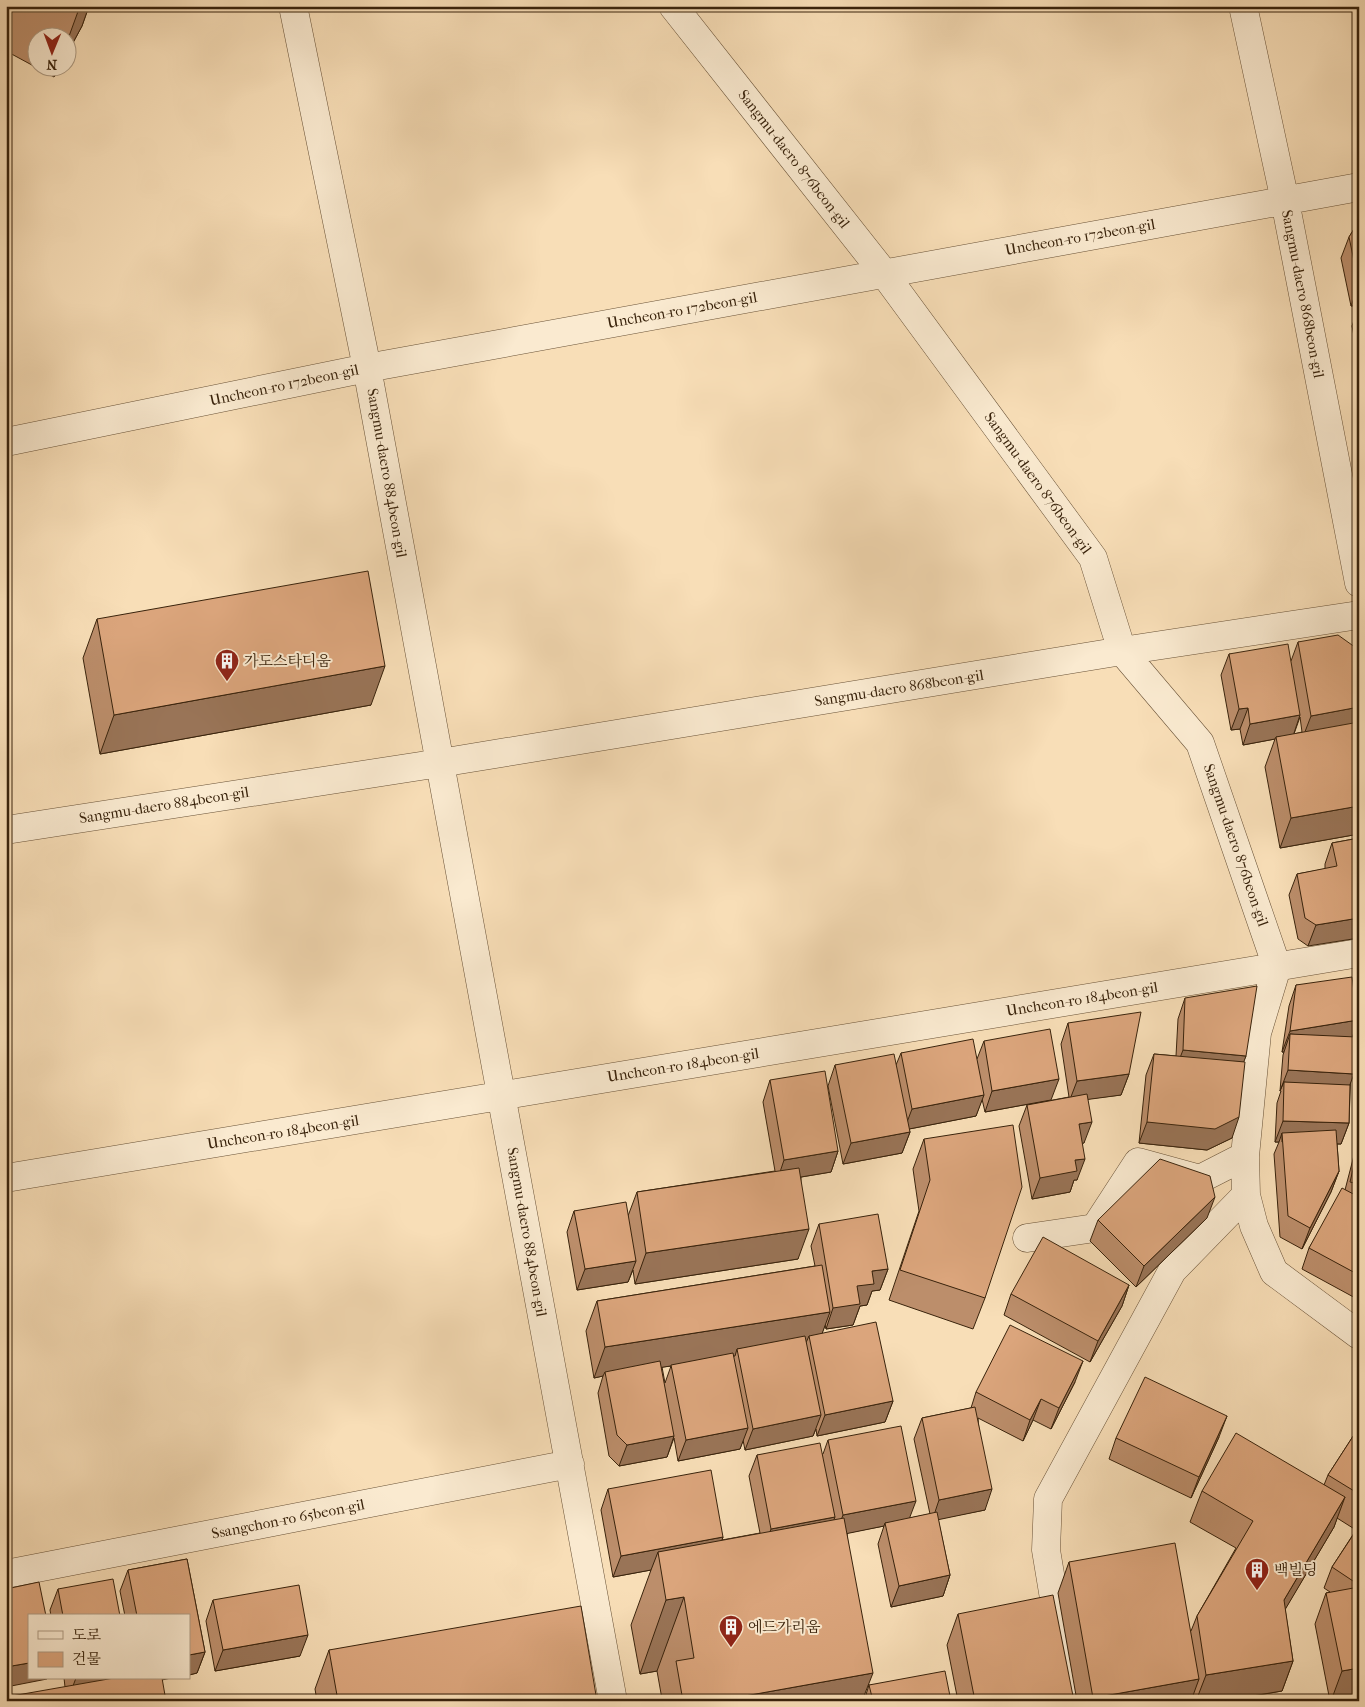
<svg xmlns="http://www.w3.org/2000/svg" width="1365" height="1707" viewBox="0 0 1365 1707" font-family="'IM FELL French Canon','Noto Serif KR',serif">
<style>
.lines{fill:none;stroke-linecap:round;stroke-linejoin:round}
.minor-casing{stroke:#695237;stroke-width:29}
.minor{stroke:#faead0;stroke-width:28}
.wall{fill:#bc8e6b;stroke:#39230c;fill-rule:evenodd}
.shaded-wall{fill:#997457;stroke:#39230c}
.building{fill:#dba57c;stroke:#39230c}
.labels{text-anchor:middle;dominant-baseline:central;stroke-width:4;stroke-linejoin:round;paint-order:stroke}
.street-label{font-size:15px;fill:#39230c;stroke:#faead0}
.poi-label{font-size:15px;fill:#39230c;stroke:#faead0;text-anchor:start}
</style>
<rect width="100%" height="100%" fill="#f8deb7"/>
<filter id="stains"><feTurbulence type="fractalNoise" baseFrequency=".004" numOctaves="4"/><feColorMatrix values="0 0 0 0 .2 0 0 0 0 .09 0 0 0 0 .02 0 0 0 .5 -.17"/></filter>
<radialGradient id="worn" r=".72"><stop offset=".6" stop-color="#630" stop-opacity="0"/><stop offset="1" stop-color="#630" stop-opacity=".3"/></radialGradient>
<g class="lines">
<defs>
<path id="minor" d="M293 6 367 368 613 1701
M673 6 883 272 1093 558 1122 651 1200 743 1277 967 1257 1033 1245 1156 1246 1195 1254 1226 1274 1272 1359 1335
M1243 6 1285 201 1359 583
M6 442 367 368 1359 187
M6 830 440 763 1122 651 1359 615
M6 1178 1359 953
M1027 1238 1095 1228 1138 1162 1200 1179 1245 1156
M6 1574 570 1464
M1071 1701 1046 1550 1048 1499 1172 1271 1246 1195"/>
</defs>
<use href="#minor" class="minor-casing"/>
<use href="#minor" class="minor"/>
</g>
<path class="wall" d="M6 6H89L82 26 68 52V38H38V68H59L54 77 6 51Z
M1359 221V305L1351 306 1341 258 1349 237Z
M1359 306V362L1352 326Z
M97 619 371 705 100 754 83 658Z
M1298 642 1359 650V834L1280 848 1265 767 1275 739 1243 745 1240 729 1231 730 1221 675 1229 654 1291 661ZM1300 717 1302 732 1294 734Z
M1359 838 1308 946 1298 939 1289 895 1297 874 1325 869V864L1332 843Z
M1357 976H1359V1046L1355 1028 1352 1037 1349 1123 1341 1144H1337L1339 1171 1331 1192 1302 1249 1280 1237 1274 1154 1279 1142H1275L1277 1103 1281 1091H1280L1283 1055 1284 1052H1282L1289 1006 1296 985 1353 986Z
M1185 998 1246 1056 1243 1062 1232 1138 1207 1150 1139 1143 1146 1075 1154 1054 1176 1056 1178 1019Z
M1068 1023 1129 1074 1121 1095 1087 1099 1084 1143H1082L1077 1180H1074L1070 1192 1032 1199 1019 1126 1027 1105 1069 1097 1061 1044Z
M984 1041 1051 1100 985 1112 982 1099 976 1116 909 1129 910 1132 902 1153 843 1164 828 1086 835 1065H896L901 1053 977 1059Z
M770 1080 838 1151 831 1172 801 1177 798 1259 635 1284 633 1270 628 1282 577 1290 567 1232 574 1211 628 1216 637 1192 775 1171 763 1102Z
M1359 1136V1300L1302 1269 1309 1248 1345 1190Z
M924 1139 985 1298 973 1329 889 1300 919 1211 913 1169Z
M1207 1218 1136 1287 1090 1241 1098 1220Z
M819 1224 888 1269 880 1290 872 1291 867 1305 860 1306 853 1325 826 1329 825 1325 822 1333 893 1401 885 1422 817 1436 816 1429 813 1436 745 1450 743 1440 740 1449 678 1461 674 1438 667 1457 619 1466 609 1456 598 1393 603 1376 594 1378 586 1331 597 1301 815 1266 811 1246ZM671 1366 665 1383 662 1367Z
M1129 1285 1122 1306 1090 1362 1004 1315 1011 1294Z
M1075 1382 1051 1429 1033 1420 1023 1441 978 1418 985 1510 938 1519 950 1575 943 1596 891 1607 878 1544 884 1526 847 1533 862 1701H661L662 1699 657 1671 640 1674 631 1625 651 1570 613 1577 601 1510 608 1489 723 1537 722 1540 760 1533 749 1476 757 1455 823 1454 828 1440 910 1518 930 1514 914 1439 922 1418 971 1408 976 1392Z
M1359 1427V1696L1330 1701 1315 1624 1326 1593 1330 1592 1324 1588 1332 1567 1356 1530 1337 1518 1334 1527 1285 1609 1293 1661 1282 1691 1223 1701H1194L1193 1696 1191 1701H1077L1058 1593 1069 1562 1191 1631 1197 1616 1236 1548 1190 1522 1202 1491 1324 1485 1328 1475Z
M1219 1437 1191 1498 1109 1459 1116 1438Z
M187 1559 205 1652 197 1673 189 1675V1616H125L120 1591 128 1570Z
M58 1589 120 1616H51L50 1610Z
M213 1600 300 1656 215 1671 206 1621Z
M958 1614 1074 1701H958L947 1645Z
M329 1650 597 1701H317L315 1689Z
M64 1678H171L65 1687Z
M869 1685 951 1701H864Z"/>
<path class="shaded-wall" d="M80 6H89L82 26 68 52V39Z
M57 68H59L54 77Z
M1359 285V305L1351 306Z
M385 666 371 705 100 754 114 715Z
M1359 707V727L1303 737 1311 716Z
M1248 708 1240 729 1231 730 1239 709Z
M1300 715 1293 736 1276 737 1275 739 1243 745 1250 724Z
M1359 806V834L1280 848 1291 818Z
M1359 918V938L1308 946 1316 925Z
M1358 1020 1351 1041 1290 1034 1284 1052H1282L1290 1031Z
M1183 1050 1246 1056 1238 1077 1175 1071Z
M1288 1070 1354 1074 1346 1095 1284 1082 1280 1091Z
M1129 1074 1121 1095 1069 1102 1077 1081Z
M1059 1079 1051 1100 985 1112 992 1091Z
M984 1095 976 1116 904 1130 912 1109Z
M1239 1117 1232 1138 1207 1150 1139 1143 1147 1122Z
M1283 1121 1349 1123 1341 1144 1282 1142V1133L1279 1142H1275Z
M1092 1122 1084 1143 1071 1145 1079 1124Z
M910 1132 902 1153 843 1164 851 1143Z
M838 1151 831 1172 777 1181 784 1160Z
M1085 1159 1077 1180H1074L1070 1192 1032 1199 1040 1178 1075 1160Z
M1339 1171 1331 1192 1302 1249 1310 1228Z
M1215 1197 1207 1218 1136 1287 1144 1266Z
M809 1229 798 1259 635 1284 646 1253Z
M636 1261 628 1282 577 1290 585 1269Z
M888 1269 880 1290 872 1291 867 1305 860 1306 853 1325 826 1329 833 1308 872 1271Z
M1129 1285 1122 1306 1090 1362 1098 1341Z
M830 1312 819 1342 809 1336 805 1345 737 1349 735 1356 606 1376 605 1372 603 1376 594 1378 605 1347Z
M1083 1361 1075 1382 1051 1429 1059 1408Z
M1041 1399 1033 1420 1023 1441 1030 1420Z
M893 1401 885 1422 817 1436 825 1415Z
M821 1415 813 1436 745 1450 753 1429Z
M1227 1416 1219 1437 1191 1498 1199 1477Z
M748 1428 740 1449 678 1461 686 1440Z
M674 1436 667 1457 619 1466 627 1445Z
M992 1489 985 1510 932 1521 939 1500Z
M1345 1497 1334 1527 1273 1630 1284 1600Z
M916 1501 908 1522 885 1523 884 1526 835 1536 843 1515Z
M835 1517 827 1538 763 1550 771 1529Z
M723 1537 716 1558 658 1552 651 1570 613 1577 621 1556Z
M950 1575 943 1596 891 1607 899 1586Z
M684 1597 657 1671 640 1674 666 1600Z
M308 1635 300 1656 215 1671 223 1650Z
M205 1652 197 1673 189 1675V1655Z
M1293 1661 1282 1691 1223 1701H1196L1206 1675Z
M29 1663V1678H47V1679L6 1687V1667Z
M1359 1668V1696L1331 1701 1342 1671Z
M873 1673 862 1701H717Z
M76 1678H126L68 1699Z
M141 1678H171L139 1685Z
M1199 1679 1191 1701H1092L1093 1698Z"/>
<path class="building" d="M1359 221V285L1349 237Z
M368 571 385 666 114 715 97 619Z
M1338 635 1359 650V707L1311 716 1298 642Z
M1288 644 1300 715 1250 724 1248 708 1239 709 1229 654Z
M1359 722V806L1291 818 1276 737Z
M1359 838V918L1316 925 1305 918 1297 874 1337 866 1332 843Z
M1357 976H1359V986Z
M1352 977 1358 1020 1290 1031 1296 985Z
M1257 986 1246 1056 1183 1050 1185 998Z
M1141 1012 1129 1074 1077 1081 1068 1023Z
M1050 1029 1059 1079 992 1091 984 1041Z
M1290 1034 1356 1037 1354 1074 1288 1070Z
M973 1039 984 1095 912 1109 901 1053Z
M894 1054 910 1132 851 1143 835 1065Z
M1154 1054 1245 1062 1239 1117 1215 1129 1147 1122Z
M825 1071 838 1151 784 1160 770 1080Z
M1284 1082 1350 1085 1349 1123 1283 1121Z
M1087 1094 1092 1122 1079 1124 1085 1159 1075 1160 1077 1171 1040 1178 1027 1105Z
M1013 1125 1022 1187 985 1298 900 1270 930 1180 924 1139Z
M1336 1130 1339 1171 1310 1228 1288 1216 1282 1133Z
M1359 1144V1184L1350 1182Z
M1160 1159 1210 1176 1215 1197 1144 1266 1098 1220Z
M799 1168 809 1229 646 1253 637 1192Z
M1342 1188 1359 1197V1275L1309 1248Z
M626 1202 636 1261 585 1269 574 1211Z
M878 1214 888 1269 872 1271 874 1284 857 1286 860 1304 833 1308 819 1224Z
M1043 1237 1129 1285 1098 1341 1011 1294Z
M822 1265 830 1312 605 1347 597 1301Z
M876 1322 893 1401 825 1415 809 1336Z
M1010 1325 1083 1361 1059 1408 1041 1399 1030 1420 976 1392Z
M805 1336 821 1415 753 1429 737 1349Z
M733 1353 748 1428 686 1440 671 1365Z
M660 1361 674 1436 627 1445 617 1435 605 1372Z
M1145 1377 1227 1416 1199 1477 1116 1438Z
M975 1407 992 1489 939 1500 922 1418Z
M901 1426 916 1501 843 1515 828 1440Z
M1359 1427V1494L1328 1475Z
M1236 1433 1345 1497 1284 1600 1293 1661 1206 1675 1197 1616 1253 1521 1202 1491Z
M820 1443 835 1517 771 1529 757 1455Z
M711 1470 723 1537 621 1556 608 1489Z
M937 1512 950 1575 899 1586 885 1523Z
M844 1518 873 1673 717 1701H683L676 1661 694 1658 684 1597 666 1600 658 1552Z
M1359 1526V1585L1332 1567Z
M1175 1543 1199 1679 1093 1698 1069 1562Z
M187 1559 205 1652 189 1655V1616H137L128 1570Z
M113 1579 120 1616H63L58 1589Z
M39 1582 46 1616H29V1663L6 1667V1589Z
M299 1585 308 1635 223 1650 213 1600Z
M1359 1587V1668L1342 1671 1326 1593Z
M1053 1595 1074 1701H975L958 1614Z
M581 1606 597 1701H338L329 1650Z
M945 1671 951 1701H873L869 1685Z
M114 1678H162L166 1701H6V1697Z"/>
<defs>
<symbol id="building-pin" viewBox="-11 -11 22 30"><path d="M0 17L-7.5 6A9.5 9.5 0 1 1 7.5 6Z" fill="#8f2418" stroke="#faead0"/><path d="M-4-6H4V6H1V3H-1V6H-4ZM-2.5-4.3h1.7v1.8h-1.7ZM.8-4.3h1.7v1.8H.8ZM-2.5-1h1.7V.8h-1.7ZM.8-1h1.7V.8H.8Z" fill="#fff"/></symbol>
</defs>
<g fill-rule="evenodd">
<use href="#building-pin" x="213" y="647" width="28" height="38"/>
<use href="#building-pin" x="1243" y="1556" width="28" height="38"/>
<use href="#building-pin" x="717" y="1613" width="28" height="38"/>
</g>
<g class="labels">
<g class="street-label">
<text transform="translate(794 159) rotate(52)">Sangmu-daero 876beon-gil</text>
<text transform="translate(1080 237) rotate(-10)">Uncheon-ro 172beon-gil</text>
<text transform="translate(1303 294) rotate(79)">Sangmu-daero 868beon-gil</text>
<text transform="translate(682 310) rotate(-10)">Uncheon-ro 172beon-gil</text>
<text transform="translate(284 385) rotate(-12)">Uncheon-ro 172beon-gil</text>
<text transform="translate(387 473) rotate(80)">Sangmu-daero 884beon-gil</text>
<text transform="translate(1038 483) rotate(54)">Sangmu-daero 876beon-gil</text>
<text transform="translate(899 688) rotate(-9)">Sangmu-daero 868beon-gil</text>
<text transform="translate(164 805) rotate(-9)">Sangmu-daero 884beon-gil</text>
<text transform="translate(1236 845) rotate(71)">Sangmu-daero 876beon-gil</text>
<text transform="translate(1082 999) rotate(-9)">Uncheon-ro 184beon-gil</text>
<text transform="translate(683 1065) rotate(-9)">Uncheon-ro 184beon-gil</text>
<text transform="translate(283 1132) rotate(-9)">Uncheon-ro 184beon-gil</text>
<text transform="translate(527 1232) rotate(80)">Sangmu-daero 884beon-gil</text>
<text transform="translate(288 1519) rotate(-11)">Ssangchon-ro 65beon-gil</text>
</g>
<g class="poi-label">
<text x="244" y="661">가도스타디움</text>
<text x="1274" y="1570">백빌딩</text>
<text x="748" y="1627">에드가리움</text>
</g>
</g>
<rect width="1365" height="1707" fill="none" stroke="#f8deb7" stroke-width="25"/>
<rect x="8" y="8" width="1350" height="1692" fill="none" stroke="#39230c" stroke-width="2.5"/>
<rect x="12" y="12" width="1340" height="1682" fill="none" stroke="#39230c"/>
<rect x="28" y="1614" width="162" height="65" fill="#faead0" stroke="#ad9a82"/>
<rect x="38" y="1631" width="25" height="8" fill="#faead0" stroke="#ad9a82"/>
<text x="72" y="1640" font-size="15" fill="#39230c">도로</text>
<rect x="38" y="1652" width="25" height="15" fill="#dba57c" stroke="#ad9a82"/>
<text x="72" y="1664" font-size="15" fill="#39230c">건물</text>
<g transform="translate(52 52) rotate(181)"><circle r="24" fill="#faead0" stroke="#ad9a82"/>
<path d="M0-4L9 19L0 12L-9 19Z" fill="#8f2418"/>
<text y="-8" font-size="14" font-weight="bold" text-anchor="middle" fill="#39230c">N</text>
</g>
<rect width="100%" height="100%" filter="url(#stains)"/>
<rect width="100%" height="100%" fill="url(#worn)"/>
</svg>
